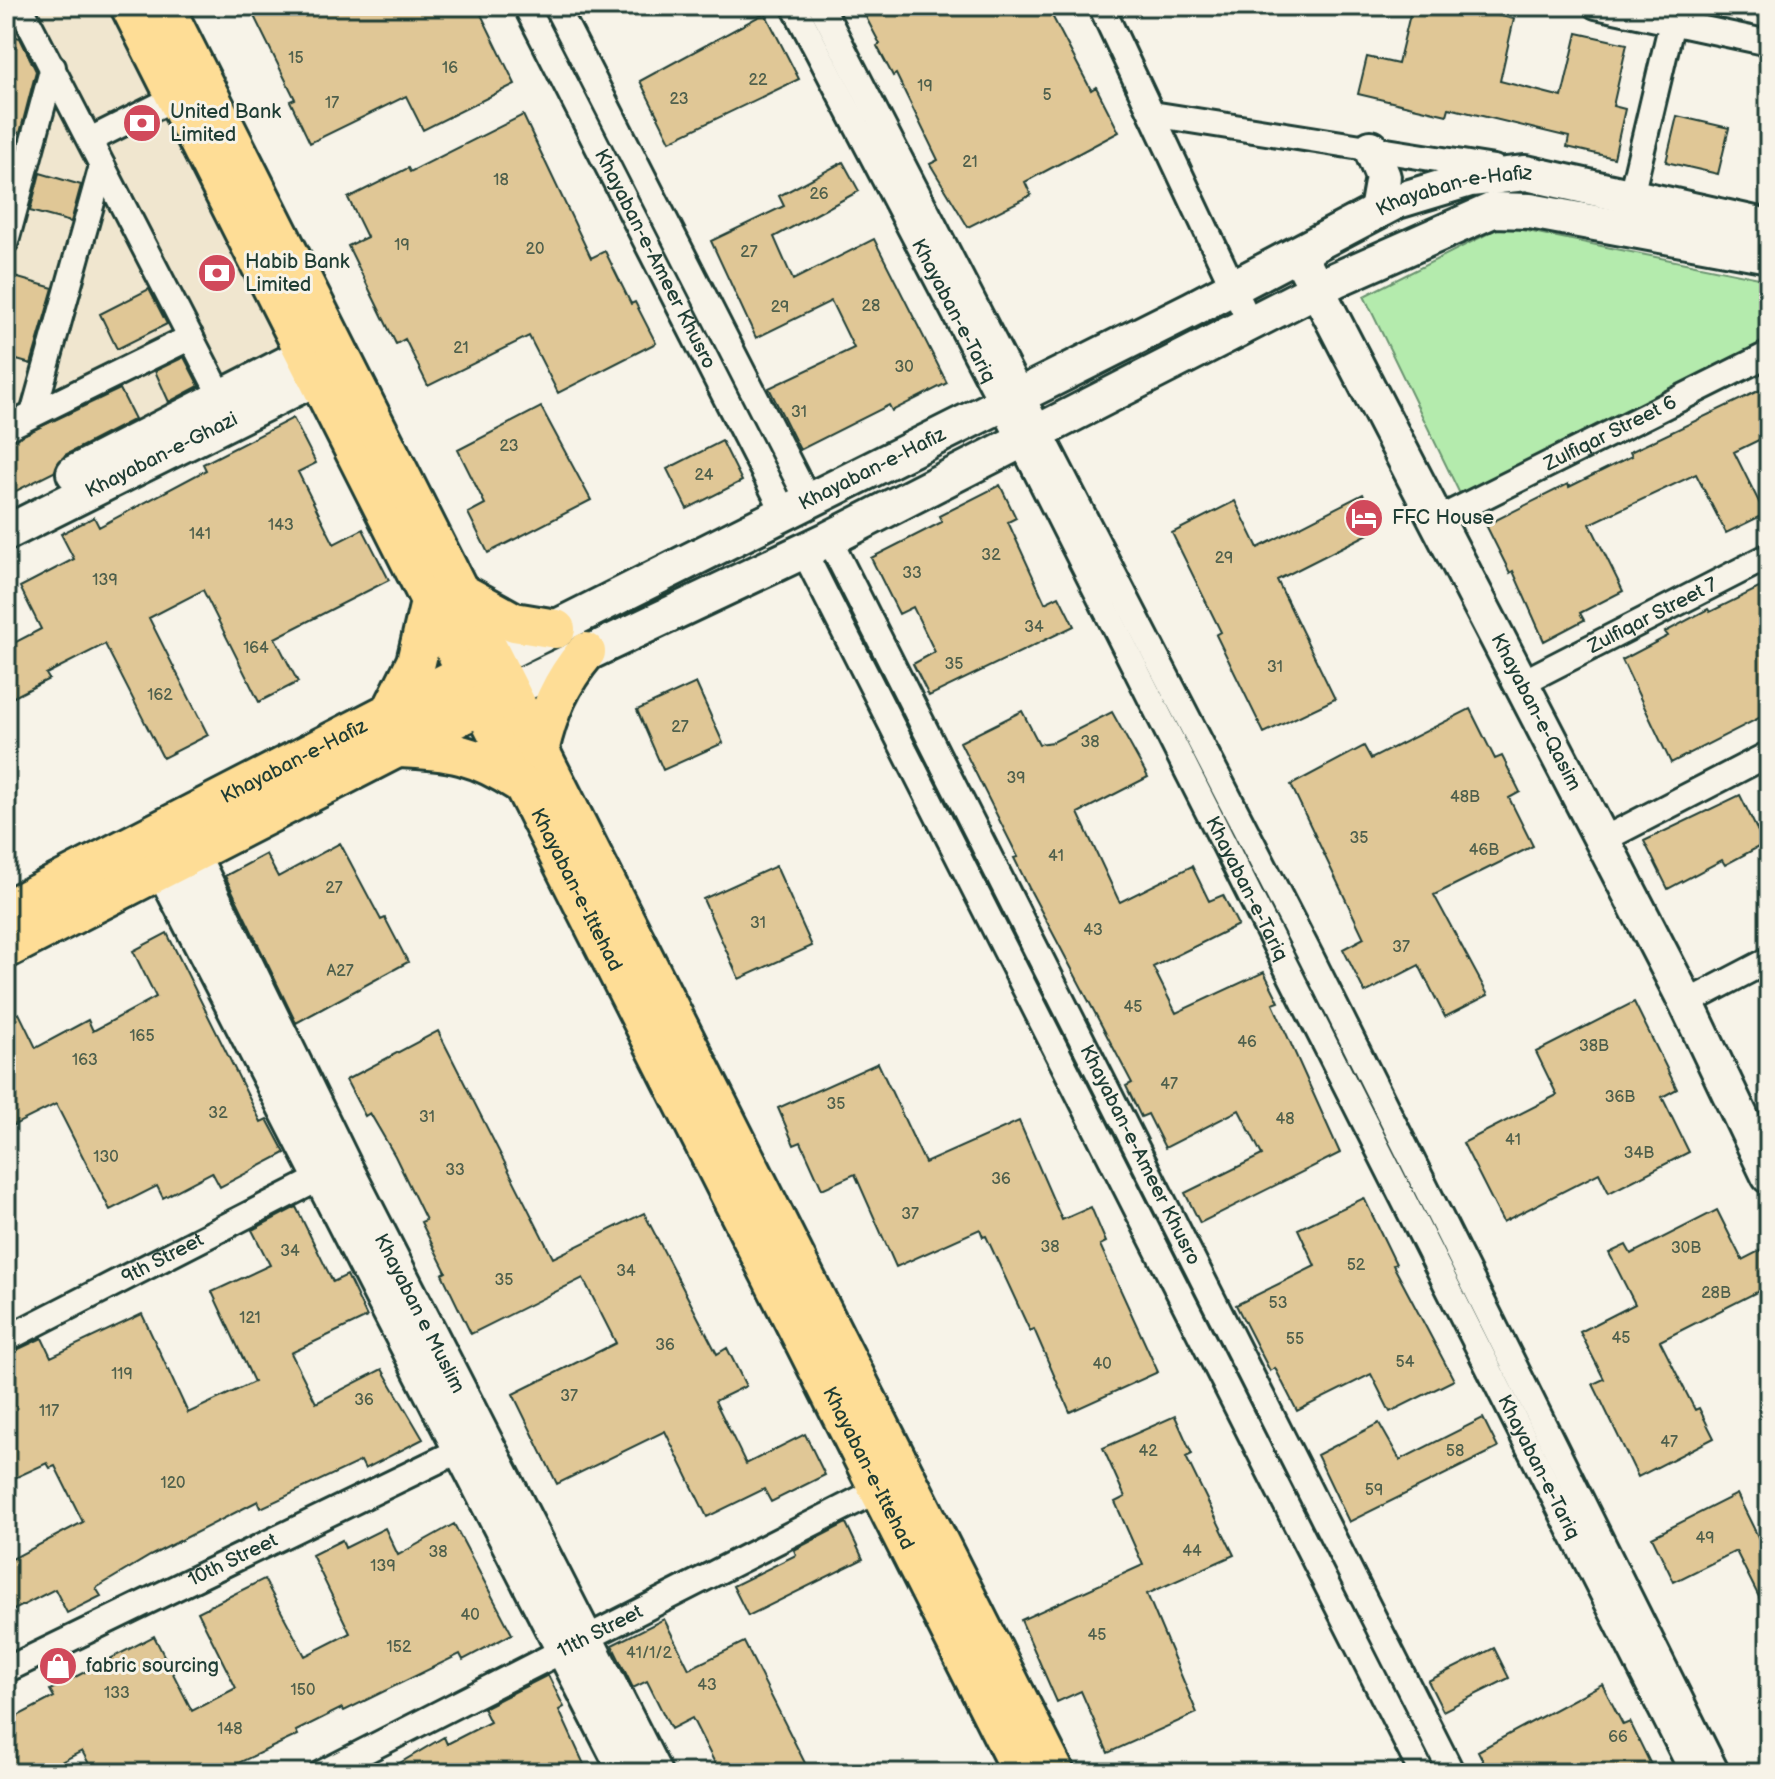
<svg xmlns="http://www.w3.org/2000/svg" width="1775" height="1779" viewBox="0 0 1775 1779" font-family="'Balsamiq Sans',sans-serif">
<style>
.built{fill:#f0e6cf}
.green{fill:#b4ebad;stroke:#6a9470;stroke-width:2}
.building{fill:#e0c796;stroke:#1f3d34;stroke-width:2}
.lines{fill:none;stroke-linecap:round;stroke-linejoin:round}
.street-casing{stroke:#1f3d34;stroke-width:30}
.secondary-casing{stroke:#1f3d34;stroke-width:40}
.primary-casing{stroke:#1f3d34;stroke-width:44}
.street{stroke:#f7f3e8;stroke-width:24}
.secondary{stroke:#f7f3e8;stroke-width:34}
.primary{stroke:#fedd96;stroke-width:38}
.labels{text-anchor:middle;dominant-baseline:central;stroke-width:6;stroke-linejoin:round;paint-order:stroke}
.number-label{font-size:16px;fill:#4f604c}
.poi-label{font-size:20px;fill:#1f3d34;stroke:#f7f3e8;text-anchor:start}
.street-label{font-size:20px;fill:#1f3d34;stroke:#f7f3e8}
</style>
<rect width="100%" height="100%" fill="#f7f3e8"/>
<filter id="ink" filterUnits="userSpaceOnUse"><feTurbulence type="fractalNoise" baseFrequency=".0125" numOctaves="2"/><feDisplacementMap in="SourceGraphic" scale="16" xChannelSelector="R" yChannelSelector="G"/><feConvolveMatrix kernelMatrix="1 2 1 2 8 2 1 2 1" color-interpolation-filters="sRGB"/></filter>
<g filter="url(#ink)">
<path class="built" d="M6 6H114L292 352 6 498Z"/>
<path class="green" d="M1503 226 1769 280V341L1460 494 1364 296Z"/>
<path class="building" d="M249 6H477L515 84 423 130 406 96 310 143 290 101 295 99Z
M860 6H1047L1091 90 1096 87 1119 132 1025 182 1031 195 968 227 930 164 938 160 896 74 893 76 877 46 880 44Z
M1412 6H1457L1514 19 1500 81 1562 97 1577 33 1627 44 1613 106 1625 109 1614 158 1567 147 1569 137 1449 108 1447 115 1358 94 1367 57 1398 64Z
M765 13 799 79 670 141 640 81Z
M6 34 20 38 36 71 20 133 6 130Z
M523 115 591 258 605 251 631 304 635 302 656 343 558 393 529 336 428 386 405 339 396 344 348 246 367 237 348 198 408 168 410 172Z
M1677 116 1729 128 1718 174 1666 162Z
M843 162 859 191 774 237 793 280 874 239 947 383 892 411 889 405 800 450 769 388 854 348 831 301 756 338 711 241 784 206 779 196Z
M40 173 81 185 71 222 30 211Z
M11 276 53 288 31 364 6 357V294Z
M149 289 167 324 117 349 100 314Z
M184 357 199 386 169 402 155 371Z
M120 389 135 419 65 455 54 472 6 496V443Z
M1762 389 1769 403V435L1734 452 1765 514 1726 533 1696 474 1590 524 1623 591 1580 613 1584 620 1544 641 1513 571 1510 573 1486 525 1568 484 1569 487 1632 456 1630 452Z
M541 407 591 500 488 553 468 513 485 504 458 450Z
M293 418 316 463 298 472 334 544 363 529 389 580 275 638 298 682 259 702 203 590 149 618 208 735 163 758 105 644 46 674 49 679 6 701V647L41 629 20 587 74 559 61 534 94 517 99 527 206 470 203 464Z
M722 441 742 481 687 509 667 469Z
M1000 485 1016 518 1008 522 1045 603 1059 596 1074 626 929 696 913 664 935 652 913 607 899 614 871 558 942 522 939 516Z
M1363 494 1380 528 1277 580 1335 699 1264 733 1216 635 1221 632 1172 533 1235 501 1258 548Z
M1769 583V713L1671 763 1622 660 1668 636 1665 632 1708 609 1710 612Z
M696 683 723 743 663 770 637 710Z
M1470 709 1495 759 1502 756 1520 792 1509 798 1533 846 1434 895 1488 995 1445 1017 1419 965 1365 993 1343 949 1364 938 1291 785 1364 746 1371 759Z
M1022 711 1039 744 1053 742 1112 712 1148 777 1078 813 1118 899 1120 902 1192 866 1209 901 1223 895 1238 925 1153 967 1176 1013 1264 972 1279 1002 1273 1004 1340 1153 1200 1223 1185 1193 1262 1155 1239 1110 1165 1148 1148 1114 1141 1117 1126 1086 1132 1083 1029 888 1014 858 1018 857 960 742Z
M1740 795 1764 844 1725 865 1722 860 1668 889 1644 841Z
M340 843 381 920 385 918 408 962 296 1023 225 876 266 854 278 877Z
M776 866 812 946 739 979 703 899Z
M167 933 261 1122 267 1119 285 1153 220 1187 212 1172 163 1198 157 1186 110 1210 56 1104 6 1129V1020L19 1013 36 1048 88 1020 93 1031 156 997 133 951Z
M1634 1002 1677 1089 1662 1097 1689 1152 1609 1193 1599 1173 1503 1222 1463 1143 1557 1095 1536 1052Z
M438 1031 553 1258 644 1213 717 1354 727 1348 746 1386 715 1401 746 1464 805 1434 825 1475 771 1502 764 1489 707 1517 665 1431 557 1484 513 1394 616 1343 583 1278 471 1334 442 1274 446 1272 421 1222 426 1220 395 1156 370 1113 365 1116 346 1080Z
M878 1063 925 1163 1019 1121 1062 1220 1091 1207 1106 1242 1100 1245 1158 1372 1070 1412 1034 1329 1030 1331 986 1236 983 1237 980 1229 896 1267 855 1174 822 1189 801 1142 794 1145 778 1108Z
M1364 1198 1396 1264 1393 1265 1454 1380 1390 1412 1371 1374 1297 1411 1275 1368 1270 1371 1236 1305 1315 1266 1298 1229Z
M296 1207 333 1282 347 1275 367 1317 291 1353 316 1403 382 1369 423 1439 365 1469 361 1461 261 1508 258 1501 150 1556 96 1588 101 1596 67 1613 55 1589 6 1614V1562L83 1522 55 1466 50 1468 47 1463 6 1482V1395L14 1391 6 1373V1355L42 1338 51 1357 142 1314 188 1413 254 1382 212 1292 270 1265 252 1230Z
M1717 1210 1742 1260 1761 1250 1769 1266V1286L1660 1341 1695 1410 1699 1408 1714 1438 1638 1477 1593 1384 1604 1379 1580 1332 1635 1304 1609 1253 1626 1245 1631 1254Z
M1175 1416 1192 1454 1186 1457 1234 1555 1147 1594 1197 1713 1108 1753 1081 1691 1057 1702 1021 1620 1143 1565 1115 1502 1125 1497 1103 1448Z
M1483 1418 1498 1448 1349 1522 1317 1455 1379 1423 1400 1460Z
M1737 1494 1763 1547 1769 1544V1617L1736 1551 1674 1582 1652 1537Z
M846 1523 863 1559 748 1616 733 1586 796 1555 794 1550Z
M454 1524 512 1634 463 1660 460 1654 344 1711 342 1708 296 1731 298 1735 217 1773H94L82 1751 44 1771 41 1766 27 1773H6V1722L54 1697 50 1690 154 1636 192 1711 236 1688 198 1612 264 1579 305 1656 350 1633 312 1555 342 1540 345 1548 385 1528 398 1555Z
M664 1619 689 1669 744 1642 810 1773H720L692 1718 671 1729 647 1681 633 1688 612 1645Z
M1494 1648 1509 1678 1443 1711 1428 1681Z
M548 1675 564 1707 559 1710 588 1773H383L444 1737 447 1744 490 1722 483 1708Z
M1602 1684 1623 1725 1630 1722 1655 1773H1489L1478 1751Z"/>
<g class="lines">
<defs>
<g id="street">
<path d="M20 6 222 398"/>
<path id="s1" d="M526 6 784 512"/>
<path d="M556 6 808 500"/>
<path id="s2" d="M794 6 1001 402 1693 1773"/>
<path d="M821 6 1311 957 1717 1773"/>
<path d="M1101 6 1249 321"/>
<path d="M1596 6 1769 43"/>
<path d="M1152 114 1494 168"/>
<path d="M90 140 176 97"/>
<path d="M1631 196 1672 22"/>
<path d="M6 241 53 67"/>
<path d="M33 414 102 166"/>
<path d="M6 428 191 337"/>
<path id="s3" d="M1453 512 1769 354"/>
<path id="s4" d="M829 539 1452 1773"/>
<path d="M803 550 1422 1773"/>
<path id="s5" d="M1537 675 1769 556"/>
<path d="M1616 833 1769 754"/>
<path d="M1700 996 1769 960"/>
<path id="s6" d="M6 1339 320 1178"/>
<path id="s7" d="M6 1670 460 1450"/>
<path id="s8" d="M322 1773 878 1490"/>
</g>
<g id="secondary">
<path d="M1371 148 1383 177 1377 211"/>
<path id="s9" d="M1306 268 1686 1002 1769 1176"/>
<path d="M74 473 306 354"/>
<path id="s10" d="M6 533 318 377"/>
<path id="s11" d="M493 659 1192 309 1397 201 1470 179 1526 173 1769 227"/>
<path d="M508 691 829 539 1335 280 1493 210 1530 211 1769 255"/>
<path id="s12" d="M191 853 345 1168 654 1773"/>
<path d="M162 867 627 1773"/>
</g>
<g id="primary">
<path id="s13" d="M130 6 1022 1773"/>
<path d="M164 6 1055 1773"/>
<path d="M458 591 514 622 556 629"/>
<path d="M392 710 416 662 430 602"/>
<path d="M399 748C450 750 476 754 520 783"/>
<path d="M539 751C548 712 560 683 586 652"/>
<path id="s14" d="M6 910 487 662"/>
<path d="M6 949 502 694"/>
</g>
</defs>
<use href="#street" class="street-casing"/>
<use href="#secondary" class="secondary-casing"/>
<use href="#primary" class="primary-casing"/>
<use href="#street" class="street"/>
<use href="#secondary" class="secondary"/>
<use href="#primary" class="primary"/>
</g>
</g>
<defs>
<symbol id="bank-disc" viewBox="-11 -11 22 22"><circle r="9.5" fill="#d1495b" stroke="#f7f3e8"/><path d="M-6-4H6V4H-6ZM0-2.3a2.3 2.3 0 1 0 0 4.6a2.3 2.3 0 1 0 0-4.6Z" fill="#fff"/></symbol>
<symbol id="hotel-disc" viewBox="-11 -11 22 22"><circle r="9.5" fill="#d1495b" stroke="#f7f3e8"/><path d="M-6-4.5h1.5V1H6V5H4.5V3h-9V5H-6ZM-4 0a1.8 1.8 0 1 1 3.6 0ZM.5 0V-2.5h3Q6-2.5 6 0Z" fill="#fff"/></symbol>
<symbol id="shop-disc" viewBox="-11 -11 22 22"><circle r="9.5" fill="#d1495b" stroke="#f7f3e8"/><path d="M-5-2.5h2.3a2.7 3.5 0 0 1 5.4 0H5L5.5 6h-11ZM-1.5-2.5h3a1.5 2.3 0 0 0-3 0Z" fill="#fff"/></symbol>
</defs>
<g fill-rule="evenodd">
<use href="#bank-disc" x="120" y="101" width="44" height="44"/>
<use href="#bank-disc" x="195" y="251" width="44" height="44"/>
<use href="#hotel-disc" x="1342" y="496" width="44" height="44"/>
<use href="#shop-disc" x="36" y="1644" width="44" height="44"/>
</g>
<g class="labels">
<g class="number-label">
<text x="296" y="58">15</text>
<text x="450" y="68">16</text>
<text x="758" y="80">22</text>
<text x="925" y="86">19</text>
<text x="1047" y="95">5</text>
<text x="679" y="99">23</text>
<text x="332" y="103">17</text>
<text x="970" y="162">21</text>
<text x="501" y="180">18</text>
<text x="819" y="194">26</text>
<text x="402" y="245">19</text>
<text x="535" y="249">20</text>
<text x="749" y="252">27</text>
<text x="871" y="306">28</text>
<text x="780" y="307">29</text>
<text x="461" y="348">21</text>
<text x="904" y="367">30</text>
<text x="799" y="412">31</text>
<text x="509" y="446">23</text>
<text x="704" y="475">24</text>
<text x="281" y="525">143</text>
<text x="200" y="534">141</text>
<text x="991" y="555">32</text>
<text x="1224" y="558">29</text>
<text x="912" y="573">33</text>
<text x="105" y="580">139</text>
<text x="1034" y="627">34</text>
<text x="256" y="648">164</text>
<text x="954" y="664">35</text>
<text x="1275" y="667">31</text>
<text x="160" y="695">162</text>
<text x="680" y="727">27</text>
<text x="1090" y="742">38</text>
<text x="1016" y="778">39</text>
<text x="1465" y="797">48B</text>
<text x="1359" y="838">35</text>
<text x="1484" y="850">46B</text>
<text x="1056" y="856">41</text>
<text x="334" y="888">27</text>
<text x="758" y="923">31</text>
<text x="1093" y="930">43</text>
<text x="1401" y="947">37</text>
<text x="340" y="971">A27</text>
<text x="1133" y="1007">45</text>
<text x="142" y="1036">165</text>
<text x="1247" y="1042">46</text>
<text x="1594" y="1046">38B</text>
<text x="85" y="1060">163</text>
<text x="1169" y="1084">47</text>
<text x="1620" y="1097">36B</text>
<text x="836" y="1104">35</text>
<text x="218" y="1113">32</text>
<text x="427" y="1117">31</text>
<text x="1285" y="1119">48</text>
<text x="1513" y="1140">41</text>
<text x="1639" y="1153">34B</text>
<text x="106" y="1157">130</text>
<text x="455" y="1170">33</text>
<text x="1001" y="1179">36</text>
<text x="910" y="1214">37</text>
<text x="1050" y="1247">38</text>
<text x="1686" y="1248">30B</text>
<text x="290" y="1251">34</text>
<text x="1356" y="1265">52</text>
<text x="626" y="1271">34</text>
<text x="504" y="1280">35</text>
<text x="1716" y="1293">28B</text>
<text x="1278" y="1303">53</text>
<text x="250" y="1318">121</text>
<text x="1621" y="1338">45</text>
<text x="1295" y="1339">55</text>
<text x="665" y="1345">36</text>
<text x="1405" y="1362">54</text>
<text x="1102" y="1364">40</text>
<text x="122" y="1374">119</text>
<text x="569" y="1396">37</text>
<text x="364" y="1400">36</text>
<text x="49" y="1411">117</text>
<text x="1669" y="1442">47</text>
<text x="1148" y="1451">42</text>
<text x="1455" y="1451">58</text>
<text x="173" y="1483">120</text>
<text x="1374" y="1490">59</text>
<text x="1705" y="1538">49</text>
<text x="1192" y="1551">44</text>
<text x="438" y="1552">38</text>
<text x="383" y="1566">139</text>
<text x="470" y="1615">40</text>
<text x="1097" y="1635">45</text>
<text x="399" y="1647">152</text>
<text x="649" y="1653">41/1/2</text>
<text x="707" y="1685">43</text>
<text x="303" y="1690">150</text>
<text x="117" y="1693">133</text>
<text x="230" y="1729">148</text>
<text x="1618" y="1737">66</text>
</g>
<g class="poi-label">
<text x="170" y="112">United Bank<tspan x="170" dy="23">Limited</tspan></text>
<text x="245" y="262">Habib Bank<tspan x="245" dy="23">Limited</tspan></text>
<text x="1392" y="518">FFC House</text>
<text x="86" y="1666">fabric sourcing</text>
</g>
<g class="street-label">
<text stroke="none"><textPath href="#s11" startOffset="1072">Khayaban-e-Hafiz</textPath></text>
<text stroke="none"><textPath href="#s1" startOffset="284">Khayaban-e-Ameer Khusro</textPath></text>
<text stroke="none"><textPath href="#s2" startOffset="344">Khayaban-e-Tariq</textPath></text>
<text stroke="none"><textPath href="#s3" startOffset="176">Zulfiqar Street 6</textPath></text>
<text stroke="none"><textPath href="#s10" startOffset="174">Khayaban-e-Ghazi</textPath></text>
<text stroke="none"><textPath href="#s11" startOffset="424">Khayaban-e-Hafiz</textPath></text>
<text stroke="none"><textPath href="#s5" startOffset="130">Zulfiqar Street 7</textPath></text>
<text stroke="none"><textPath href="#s9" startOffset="500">Khayaban-e-Qasim</textPath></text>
<text stroke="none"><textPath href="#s14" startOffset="324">Khayaban-e-Hafiz</textPath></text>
<text stroke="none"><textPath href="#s2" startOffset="992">Khayaban-e-Tariq</textPath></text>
<text stroke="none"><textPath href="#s13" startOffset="990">Khayaban-e-Ittehad</textPath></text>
<text stroke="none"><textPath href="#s4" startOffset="690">Khayaban-e-Ameer Khusro</textPath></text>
<text stroke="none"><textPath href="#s6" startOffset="176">9th Street</textPath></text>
<text stroke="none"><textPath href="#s12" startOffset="514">Khayaban e Muslim</textPath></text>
<text stroke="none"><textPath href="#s2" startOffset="1640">Khayaban-e-Tariq</textPath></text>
<text stroke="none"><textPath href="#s13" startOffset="1638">Khayaban-e-Ittehad</textPath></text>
<text stroke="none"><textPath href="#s7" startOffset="252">10th Street</textPath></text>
<text stroke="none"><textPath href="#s8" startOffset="312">11th Street</textPath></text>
</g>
</g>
<rect width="1775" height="1779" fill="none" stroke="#f7f3e8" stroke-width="32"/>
<rect x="16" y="16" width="1743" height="1747" fill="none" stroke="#1f3d34" stroke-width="3" filter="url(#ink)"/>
</svg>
